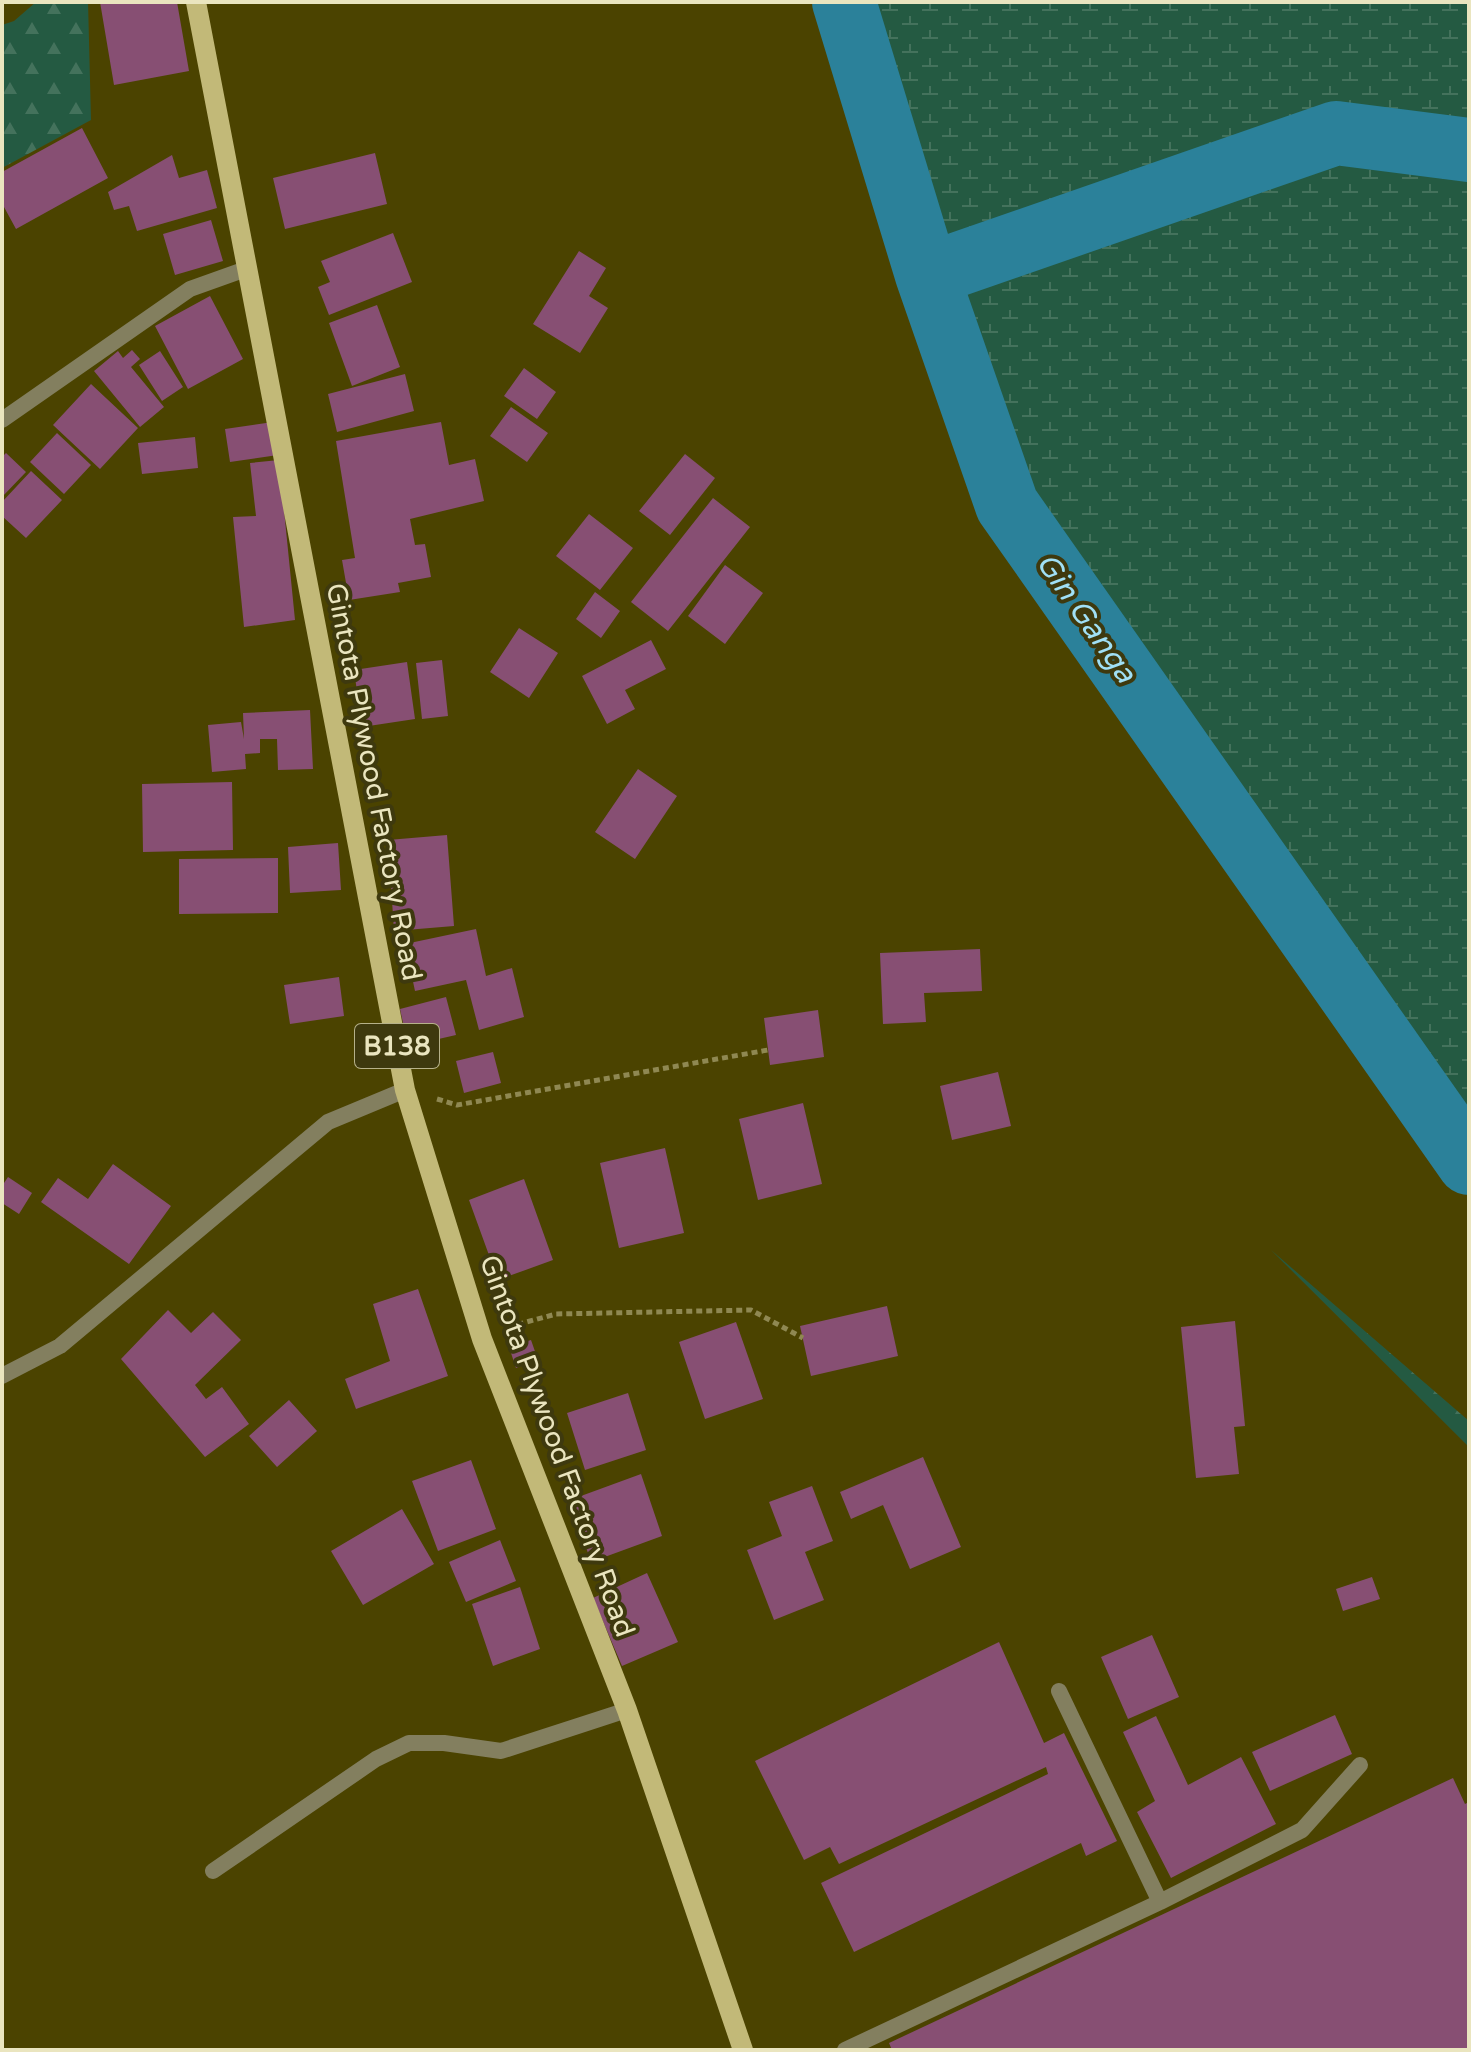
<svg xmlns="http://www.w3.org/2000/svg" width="1471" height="2052" viewBox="0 0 1471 2052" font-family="'Varela Round',sans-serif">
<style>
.forest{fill:url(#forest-firs)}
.wetland{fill:url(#wetland-marsh)}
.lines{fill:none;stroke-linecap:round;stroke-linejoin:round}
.river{stroke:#2b819a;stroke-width:64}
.building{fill:#874f73}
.path{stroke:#8f8852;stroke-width:5;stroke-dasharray:6 4;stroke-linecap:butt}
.lane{stroke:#837f5f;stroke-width:16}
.street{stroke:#837f5f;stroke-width:16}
.primary{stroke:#c2b978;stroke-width:20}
.labels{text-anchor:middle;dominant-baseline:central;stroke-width:8;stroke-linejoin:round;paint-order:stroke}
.shield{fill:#3e390e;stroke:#b6b18a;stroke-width:2}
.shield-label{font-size:26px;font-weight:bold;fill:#eae5bf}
.street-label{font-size:28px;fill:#eae5bf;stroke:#3e390e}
.water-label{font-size:30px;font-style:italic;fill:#a0e0f6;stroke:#3e390e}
</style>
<defs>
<pattern id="forest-firs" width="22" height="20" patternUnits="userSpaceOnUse" patternTransform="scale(2)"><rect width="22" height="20" fill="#245a42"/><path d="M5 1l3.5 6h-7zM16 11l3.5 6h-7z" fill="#44725c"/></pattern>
<pattern id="wetland-marsh" width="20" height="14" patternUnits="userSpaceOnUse" patternTransform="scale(2)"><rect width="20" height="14" fill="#245a42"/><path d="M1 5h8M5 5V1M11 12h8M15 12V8" fill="none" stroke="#44725c"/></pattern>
</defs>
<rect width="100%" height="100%" fill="#4b4300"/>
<path class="forest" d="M36 2H88L91 120 2 168V25L14 21Z
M1271 1250 1469 1421V1447Z"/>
<path class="wetland" d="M844 2H1469V1163L1007 505 927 275Z"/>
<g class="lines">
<path class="river" d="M844 2 927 275 1007 505 1469 1163
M927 275 1336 133 1469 150"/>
</g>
<path class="building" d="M100 2H177L189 71 114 85Z
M82 128 108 178 16 229 4 207 2 208V172Z
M375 153 387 204 285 229 273 178Z
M172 155 179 178 207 170 217 208 137 231 129 206 114 210 108 192Z
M211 220 223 261 175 275 163 234Z
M393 233 412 282 329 315 318 287 330 282 321 261Z
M579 251 606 268 589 296 608 308 580 353 533 324Z
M210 296 243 359 188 389 155 326Z
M377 305 400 367 352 386 329 323Z
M132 350 140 359 131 367 164 407 140 427 94 371 118 351 123 358Z
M160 351 183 387 162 401 139 365Z
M524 368 556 392 537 419 504 396Z
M405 374 414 411 337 432 328 394Z
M91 384 138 428 100 469 53 425Z
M511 407 548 433 527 462 490 436Z
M273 422 278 455 230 462 225 429Z
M441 422 449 465 475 459 484 501 410 519 415 545 425 544 431 577 398 583 400 592 349 600 342 560 355 558 336 441Z
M57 433 91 465 64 494 30 462Z
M195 437 198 468 142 474 138 443Z
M6 453 26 472 2 497V457Z
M685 454 715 478 670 535 639 511Z
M279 460 295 620 244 627 233 517 256 516 250 463Z
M31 471 62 500 26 538 2 516V502Z
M713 498 750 527 668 631 631 602Z
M589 514 633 548 600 590 556 556Z
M725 565 763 593 725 644 688 616Z
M595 592 620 611 601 638 576 619Z
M519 628 558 653 529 698 490 672Z
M651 640 666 669 625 690 635 709 607 724 582 676Z
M442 660 448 716 422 719 416 663Z
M407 662 415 719 362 727 354 670Z
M310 710 313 769 278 770 277 739H260V753L245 754 246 769 212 772 208 725 241 722 244 739 243 713Z
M638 769 677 796 635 859 595 832Z
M232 782 233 850 143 852 142 784Z
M447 835 454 926 394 931 388 840Z
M338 843 341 890 290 893 288 847Z
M278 858V913L179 914V859Z
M476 929 486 976 512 968 524 1017 479 1030 466 980 415 991 405 944Z
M980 949 982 991 924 993 926 1022 883 1024 880 953Z
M339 977 344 1016 290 1024 284 985Z
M446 997 456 1035 408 1046 400 1009Z
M818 1010 824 1057 770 1065 764 1018Z
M493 1052 501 1083 464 1093 456 1061Z
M998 1072 1011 1126 952 1140 940 1086Z
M803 1103 822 1184 758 1200 739 1119Z
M665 1148 684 1233 619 1248 600 1163Z
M113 1164 171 1206 129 1264 41 1202 58 1178 88 1199Z
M8 1177 32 1193 19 1214 2 1203V1186Z
M524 1179 553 1260 498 1280 469 1200Z
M418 1289 448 1376 356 1409 345 1379 390 1361 373 1304Z
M887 1306 898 1356 811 1376 800 1326Z
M168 1310 191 1333 213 1312 241 1340 195 1385 206 1399 222 1387 249 1424 205 1457 121 1359Z
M1235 1321 1245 1426 1234 1427 1239 1474 1196 1478 1181 1327Z
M736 1322 763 1399 705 1419 679 1342Z
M531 1340 538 1360 516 1368 509 1347Z
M628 1393 646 1450 585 1470 567 1413Z
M289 1400 317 1431 277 1467 249 1436Z
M923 1457 961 1547 910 1569 883 1505 851 1519 840 1492Z
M471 1460 496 1529 438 1551 412 1481Z
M641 1474 662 1536 591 1562 570 1500Z
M812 1486 833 1541 805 1552 824 1600 774 1620 747 1550 782 1536 769 1502Z
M402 1509 434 1564 363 1605 331 1551Z
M500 1540 516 1581 466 1602 449 1562Z
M647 1573 678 1642 622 1666 593 1598Z
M1372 1577 1380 1599 1343 1611 1336 1589Z
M520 1587 540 1649 493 1666 472 1604Z
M1152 1635 1179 1697 1128 1719 1101 1657Z
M999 1642 1044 1743 1064 1733 1117 1841 1086 1856 1081 1843 854 1952 821 1883 1048 1774 1046 1767 839 1864 830 1847 804 1860 755 1761Z
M1335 1715 1352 1754 1270 1791 1252 1752Z
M1156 1716 1188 1785 1241 1757 1276 1824 1171 1878 1137 1812 1155 1801 1123 1732Z
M1453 1778 1465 1804 1469 1802V2050H892L889 2043Z"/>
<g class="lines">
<path class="path" d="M437 1099 457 1105 768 1050
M508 1327 556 1314 751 1310 803 1338"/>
<path class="lane" d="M1059 1691 1160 1902
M845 2050 1160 1902 1302 1830 1360 1765"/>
<path class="street" d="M2 420 190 289 246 269
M2 1376 60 1346 328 1122 405 1090
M213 1871 376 1759 409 1743H444L501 1751 627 1710"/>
<path class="primary" d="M196 2 405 1090 482 1339 627 1710 743 2050"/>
</g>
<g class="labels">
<rect class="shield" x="355" y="1024" width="84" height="44" rx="6"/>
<g class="shield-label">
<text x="397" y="1046">B138</text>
</g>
<g class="street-label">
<text transform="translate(374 782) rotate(79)">Gintota Plywood Factory Road</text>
<text transform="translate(557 1446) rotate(70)">Gintota Plywood Factory Road</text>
</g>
<g class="water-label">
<text transform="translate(1086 618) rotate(55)">Gin Ganga</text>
</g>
</g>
<rect width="1471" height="2052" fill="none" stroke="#eae5bf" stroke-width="8"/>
</svg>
